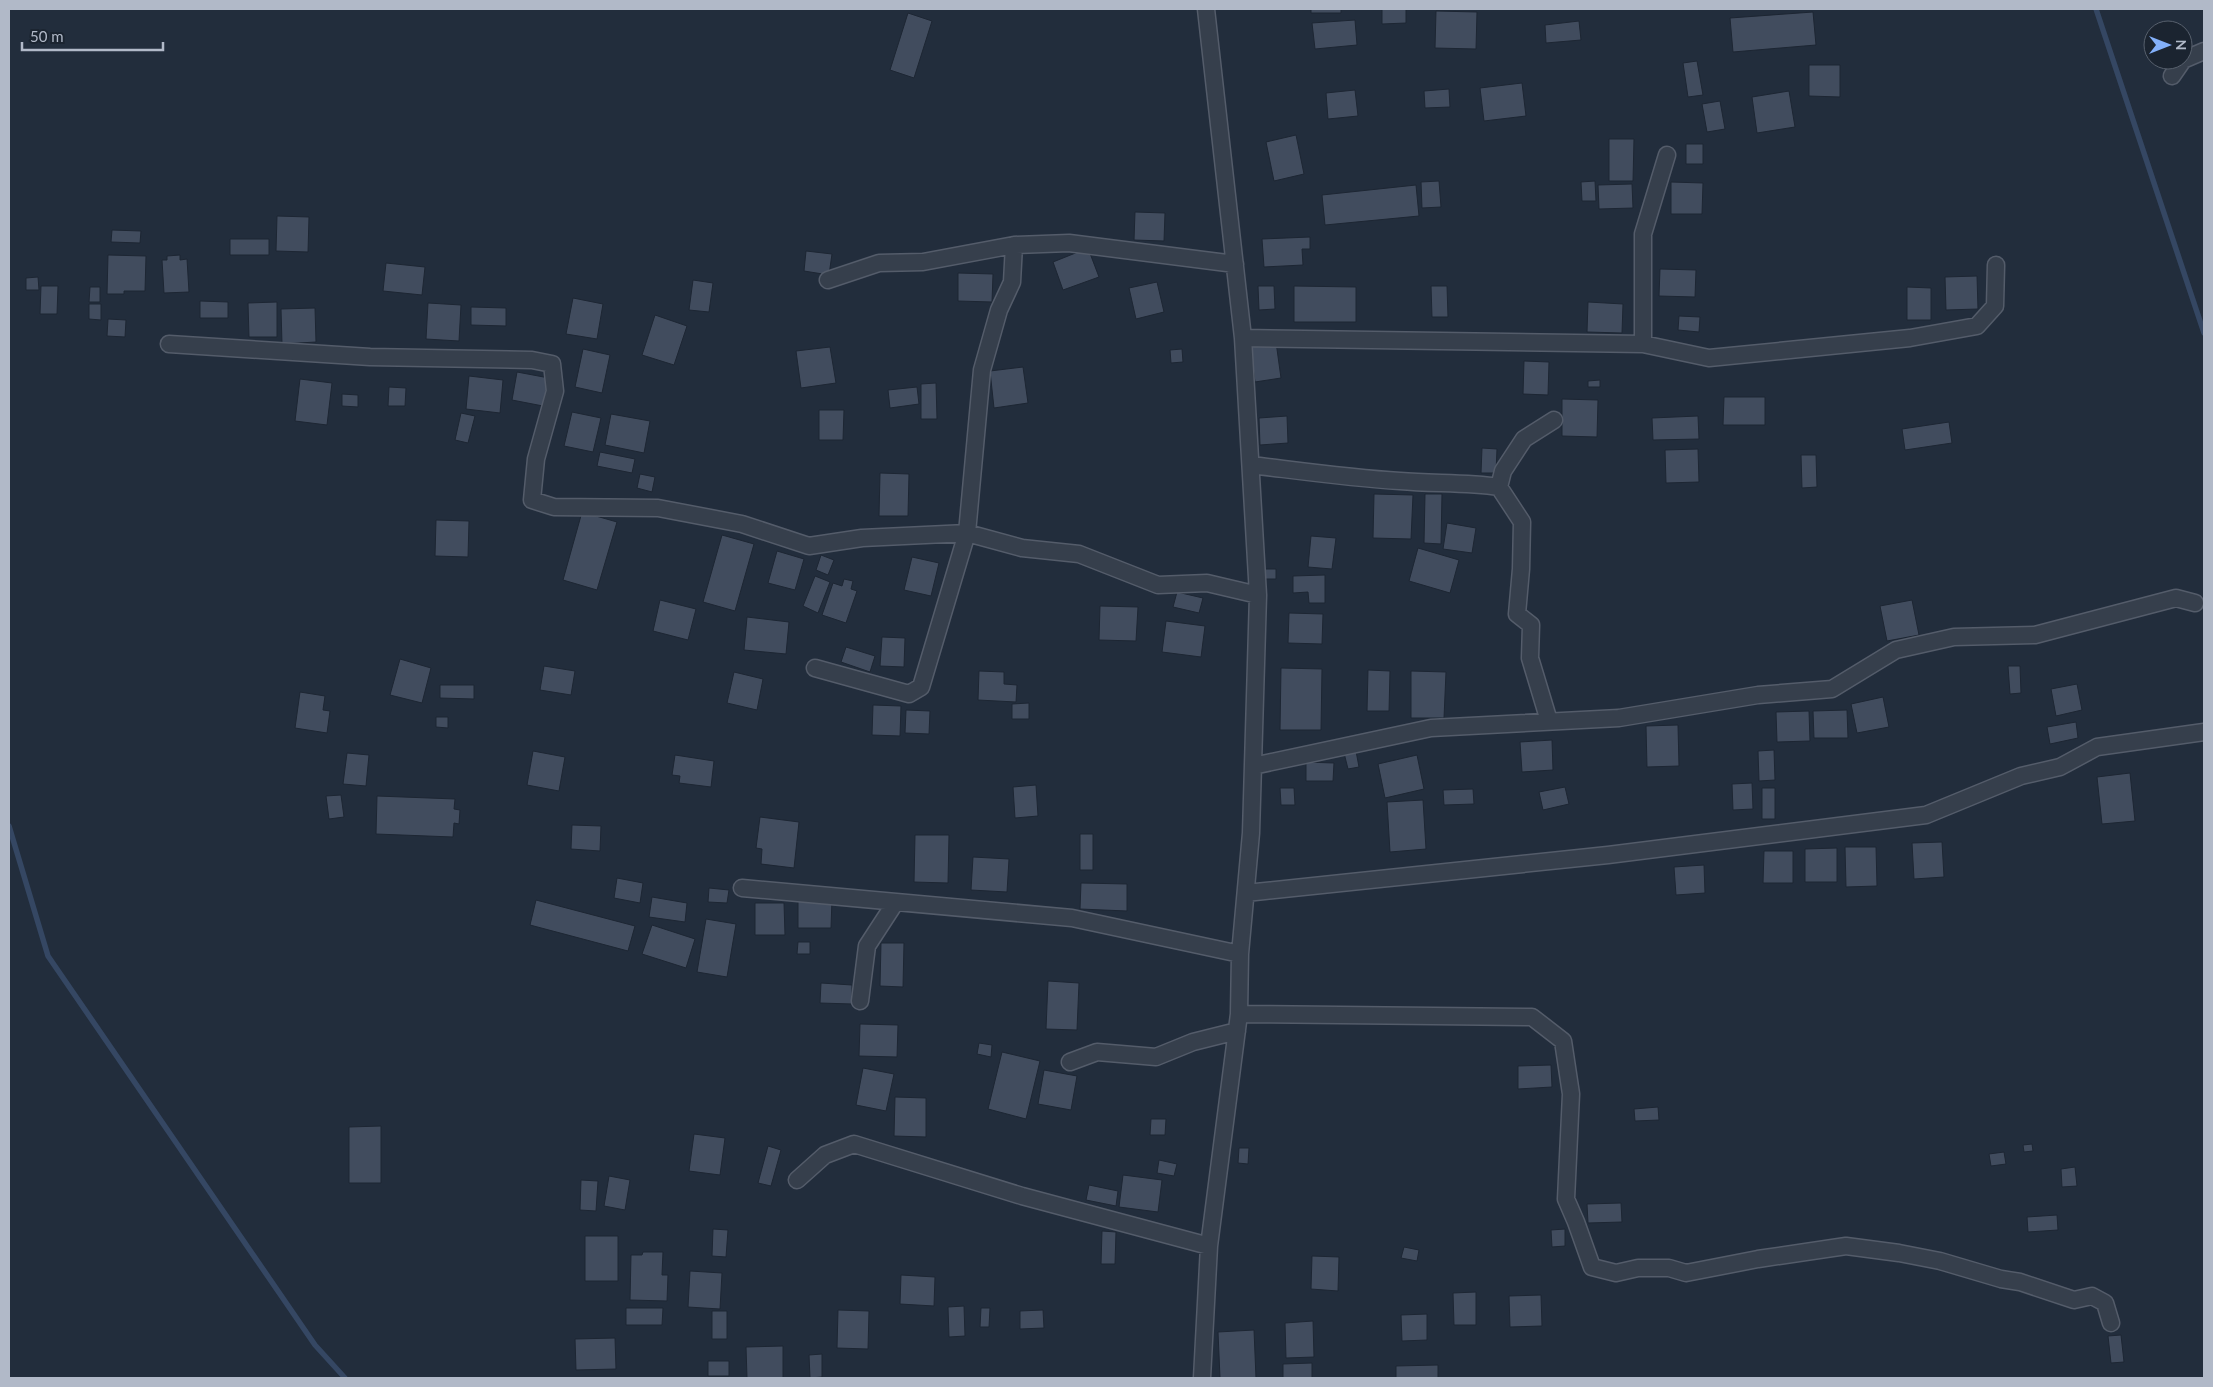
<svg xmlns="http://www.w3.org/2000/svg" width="2213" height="1387" viewBox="0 0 2213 1387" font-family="Lato,sans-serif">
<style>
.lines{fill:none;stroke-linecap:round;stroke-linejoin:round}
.stream{stroke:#354763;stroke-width:5.5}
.building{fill:#414c5e;stroke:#1d2633}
.street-casing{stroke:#545c6a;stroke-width:19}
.street{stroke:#363f4c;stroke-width:16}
</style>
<rect width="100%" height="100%" fill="#222d3c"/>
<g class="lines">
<path class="stream" d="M2096 9 2204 333
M9 826 48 956 315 1345 345 1378"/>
</g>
<path class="building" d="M1311 9H1341V13H1311Z
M1382 9H1406V23L1382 24Z
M1436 11 1477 12 1476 49 1435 48Z
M1813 12 1816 45 1733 52 1730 18Z
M908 13 932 21 914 78 890 70Z
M1355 20 1357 45 1315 49 1312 23Z
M1579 21 1581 40 1546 43 1545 25Z
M1697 61 1703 95 1688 97 1683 63Z
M1809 65H1840V97L1809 96Z
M1522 83 1526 116 1484 121 1480 88Z
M1449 89 1450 107 1425 108 1424 91Z
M1355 90 1358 116 1328 119 1326 93Z
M1789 91 1795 127 1757 133 1752 97Z
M1720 101 1725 129 1707 132 1702 104Z
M1296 135 1304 174 1274 181 1266 142Z
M1609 139H1634L1633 181H1609Z
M1686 144H1703V164H1686Z
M1439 181 1441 207 1422 208 1421 182Z
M1595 181 1596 201H1582L1581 182Z
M1671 182 1703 183 1702 214H1671Z
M1632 184 1633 208 1599 209 1598 185Z
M1416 185 1419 216 1325 225 1322 195Z
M1135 212 1165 213 1164 241 1134 240Z
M277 216 309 217 308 252 276 251Z
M112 230 141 231 140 243 111 242Z
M1310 237V249H1302L1303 265 1264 267 1262 239Z
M230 239H269V255H230Z
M1088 248 1099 277 1063 290 1053 262Z
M806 251 832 254 829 275 804 271Z
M108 255 146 256 145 291H124V294H107Z
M180 255V260L187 259 189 292 164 293 162 260H167V256Z
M386 263 425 267 422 295 383 291Z
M1660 269 1696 270 1695 297 1659 296Z
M958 273 993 274 992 302 958 301Z
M1977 276 1978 309 1946 310 1945 277Z
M38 277 39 290H26V278Z
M693 280 713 283 709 312 689 310Z
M1157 282 1164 312 1136 319 1129 288Z
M41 286H58L57 314H40Z
M1258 286H1274L1275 309 1259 310Z
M1294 286 1356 287V322H1294Z
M1431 286H1447L1448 317H1432Z
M90 287H100V302H89Z
M1907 287 1931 288V320H1907Z
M573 298 603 304 597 339 566 334Z
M200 301 228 302V318H200Z
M277 302V337H249L248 303Z
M1588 302 1623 304 1622 333 1587 332Z
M428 303 461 305 459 341 426 339Z
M89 304H101V320L89 319Z
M471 307 506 308V326L471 325Z
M315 308 316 342 282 344 281 309Z
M655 315 687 326 674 365 642 355Z
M1679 316 1700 317 1699 332 1678 330Z
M108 319 126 320 125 337 107 336Z
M1276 342 1281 378 1255 382 1250 346Z
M830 347 836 383 801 388 796 351Z
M583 349 610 355 602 393 575 387Z
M1182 349 1183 362 1171 363 1170 350Z
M1524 361 1549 362 1548 395 1523 394Z
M1023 367 1028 403 994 408 990 371Z
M517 372 549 378 543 406 512 400Z
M469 376 503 380 500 413 466 409Z
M300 379 332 383 327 425 295 421Z
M1600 380V387H1588V381Z
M936 383 937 419H921V384Z
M389 387 406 388 405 406H388Z
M917 387 919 404 890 408 888 390Z
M342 394 358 395V407L342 406Z
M1724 397H1765V425H1723Z
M1562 399 1598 400 1597 437 1562 436Z
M819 410H844L843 440H819Z
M572 412 601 418 593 452 564 446Z
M461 413 475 416 468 443 455 440Z
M611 414 650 421 644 453 605 445Z
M1287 416 1288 443 1260 445 1259 418Z
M1698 416 1699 439 1653 440 1652 418Z
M1949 422 1952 443 1905 450 1902 429Z
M1482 448 1497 449 1496 473H1481Z
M1698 449 1699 482 1666 483 1665 450Z
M600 452 635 459 632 473 597 466Z
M1801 455H1816L1817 487 1802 488Z
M880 473 909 474 908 516H879Z
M640 474 655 477 652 492 637 488Z
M1374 494 1413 495 1411 539 1373 538Z
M1425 494H1442L1441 544 1424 543Z
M582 512 617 522 597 590 563 580Z
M436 520 469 521 468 557 435 556Z
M1447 523 1476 528 1472 553 1443 549Z
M722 535 754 544 735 611 703 602Z
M1311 536 1336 538 1332 569 1308 567Z
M1418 548 1459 560 1450 593 1409 581Z
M777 551 804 559 795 590 768 583Z
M821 555 834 560 828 575 816 570Z
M912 557 939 563 931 596 904 590Z
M1262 569H1276V579H1262Z
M1325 575V603H1309L1308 592 1293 593V576Z
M815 576 830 582 818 613 803 606Z
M844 579 853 581 851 589 857 591 846 623 822 615 833 583 842 586Z
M1177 592 1203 598 1199 613 1173 607Z
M660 600 696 609 688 640 653 631Z
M1912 600 1919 635 1887 641 1880 606Z
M1100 606 1138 607 1136 641 1099 640Z
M1289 613 1323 614 1322 644 1288 643Z
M747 617 789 622 786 654 744 650Z
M1166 621 1205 626 1201 657 1162 652Z
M882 637 905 638 904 667 880 666Z
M846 647 875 656 870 672 841 662Z
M400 659 431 668 422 703 390 695Z
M544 666 575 671 571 695 540 690Z
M2008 666H2020L2021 693 2010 694Z
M1281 668 1322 669 1321 730H1280Z
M1368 670 1390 671 1389 711H1367Z
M979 671 1004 672V684L1017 685 1016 702 978 700Z
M1411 671 1446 672 1444 718H1411Z
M734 672 763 679 757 710 727 703Z
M2077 684 2082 710 2056 716 2051 689Z
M440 685H474V699L440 698Z
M300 692 325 696 323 710 330 711 327 733 295 728Z
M1883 697 1889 727 1857 733 1851 704Z
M1029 703V719H1012V704Z
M873 705 901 706 900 736 872 735Z
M906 710 930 711 929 734 905 733Z
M1847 710 1848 738H1814L1813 711Z
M1809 711 1810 741 1777 742 1776 712Z
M436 717H448V728L436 727Z
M2076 722 2078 738 2050 744 2047 727Z
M1678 725 1679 766 1647 767 1646 726Z
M1552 740 1553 770 1522 772 1520 742Z
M1774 750 1775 780 1759 781 1758 751Z
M533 751 565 757 559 791 527 785Z
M1356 751 1359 767 1348 769 1344 753Z
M347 753 369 755 366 786 343 784Z
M675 755 714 761 711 787 679 783 680 776 672 775Z
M1417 755 1424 789 1385 798 1378 764Z
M1306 762 1334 763 1333 781H1306Z
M2130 773 2135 821 2102 824 2097 777Z
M1752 783 1753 809 1733 810 1732 784Z
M1036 785 1038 816 1015 818 1013 787Z
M1565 787 1569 804 1543 810 1539 792Z
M1280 788H1294L1295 805H1281Z
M1762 788H1775V819H1762Z
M1473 789 1474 804 1444 805 1443 790Z
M341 795 344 817 329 819 326 796Z
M377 796 455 799 454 809 460 810 459 824 454 823 453 837 376 834Z
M1423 800 1426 849 1390 852 1387 802Z
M760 817 799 822 794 868 761 864 762 849 756 848Z
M572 825 601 826 600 851 571 849Z
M1080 834H1093V870H1080Z
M915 835H949L948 883 914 882Z
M1942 842 1944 877 1914 879 1912 843Z
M1845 847H1876L1877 886 1846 887Z
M1837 848V882H1805V849Z
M1764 851H1793V883H1763Z
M973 857 1009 859 1007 892 971 890Z
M1704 865 1705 893 1676 895 1674 867Z
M617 878 643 883 640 903 614 898Z
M1081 883 1127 884V911L1080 909Z
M709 888 729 890 727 903 708 902Z
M652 897 687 903 685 922 649 917Z
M798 898 832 899 831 928H798Z
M536 900 635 926 628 951 530 925Z
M755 903H784L785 935H755Z
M706 919 736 924 727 977 697 972Z
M652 925 695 939 686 968 642 954Z
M798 942H810V954H797Z
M881 943H904L903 987 880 986Z
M1048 981 1079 983 1077 1030 1046 1029Z
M821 983 852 985V1004L820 1003Z
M860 1024 898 1025 897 1057 859 1056Z
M979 1043 992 1045 991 1057 977 1054Z
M1002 1052 1040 1061 1026 1119 988 1109Z
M1551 1065 1552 1087 1518 1089V1066Z
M863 1068 894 1074 886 1111 856 1105Z
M1044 1070 1077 1076 1071 1110 1038 1104Z
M895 1097 926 1098V1137L894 1136Z
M1658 1107 1659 1120 1635 1121 1634 1109Z
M1151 1119H1166L1165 1135H1150Z
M381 1126V1183H349V1127Z
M694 1134 725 1138 720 1175 689 1171Z
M2032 1144 2033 1151 2024 1152 2023 1145Z
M768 1146 781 1150 771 1186 758 1183Z
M1239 1148H1249L1248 1164 1238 1163Z
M2004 1152 2006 1164 1991 1166 1989 1154Z
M1159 1160 1177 1164 1174 1176 1157 1173Z
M2075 1167 2077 1186 2062 1187 2061 1169Z
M1123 1175 1162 1180 1158 1212 1119 1207Z
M609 1176 630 1180 625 1210 604 1206Z
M581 1180 598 1181 596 1211 580 1210Z
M1089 1185 1118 1191 1116 1206 1086 1200Z
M1621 1203 1622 1222 1588 1223 1587 1204Z
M2057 1215 2058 1230 2028 1232 2027 1217Z
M713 1229 728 1230 726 1257 712 1256Z
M1565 1229V1246L1552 1247 1551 1230Z
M1102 1231 1116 1232 1115 1264H1101Z
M585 1236H618V1281H585Z
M1404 1247 1419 1250 1417 1261 1401 1258Z
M643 1252H663L662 1275H668L667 1301 630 1300 631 1255H642Z
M1312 1256 1339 1257 1338 1291 1311 1289Z
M690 1271 722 1273 720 1309 688 1307Z
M901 1275 935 1277 934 1306 900 1304Z
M1476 1292V1325H1454L1453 1293Z
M1541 1295 1542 1326 1510 1327 1509 1296Z
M964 1306 965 1336 949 1337 948 1307Z
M626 1308H663L662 1325H626Z
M981 1308H990L989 1327H980Z
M838 1310 869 1311 868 1349 837 1348Z
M1043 1310 1044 1328 1020 1329V1311Z
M712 1311H727V1339H712Z
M1427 1314V1340L1402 1341 1401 1315Z
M1313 1321 1314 1357 1286 1358 1285 1323Z
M1254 1330 1256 1378H1220L1218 1332Z
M2121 1335 2124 1362 2111 1363 2108 1336Z
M615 1338 616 1369 576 1370 575 1339Z
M783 1346V1378H747L746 1347Z
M822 1354V1377L810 1378 809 1355Z
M708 1361H729V1376H708Z
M1312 1363V1378H1283V1364Z
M1438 1365V1378H1396V1366Z"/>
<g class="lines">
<defs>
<path id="street" d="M2183 60 2204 51
M2172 76 2183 60
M828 280 879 263 923 262 1014 245 1069 243 1235 264
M1243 338 1643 344 1709 358 1910 338 1977 326 1995 306 1996 265
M169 344 370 357 532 360 552 364 555 391 536 459 532 500 554 507 658 508 742 524 809 546 862 538 967 533 1022 548 1079 554 1158 585 1207 583 1258 595
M1643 344V234L1667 155
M1251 465C1301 471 1350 478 1400 481 1433 484 1466 482 1499 487
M815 668 909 694 921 687 967 533 982 370 999 310 1012 282 1014 245
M1549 721 1530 658 1531 625 1517 614 1521 569 1522 522 1499 487 1503 471 1524 439 1554 420
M1253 766 1431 728 1619 718 1758 695 1832 689 1896 650 1954 637 2035 635 2176 598 2195 603
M742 888 1072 918 1240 954
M1246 893 1608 855 1926 815 2021 776 2060 767 2097 747 2204 732
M860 1001 867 946 895 903
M1239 1014 1532 1017 1563 1041 1571 1094 1566 1199 1576 1222 1592 1267 1616 1273 1638 1268H1669L1686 1273 1758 1259 1846 1246 1899 1253 1940 1261 2001 1279 2020 1282 2074 1300 2092 1296 2105 1303 2111 1323
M1070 1062 1097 1052 1156 1057 1193 1042 1237 1031
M797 1180 825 1155 854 1144 1022 1196 1209 1246
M1202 1378 1209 1246 1239 1014 1240 954 1251 833 1258 595 1243 338 1206 9"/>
</defs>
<use href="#street" class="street-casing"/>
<use href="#street" class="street"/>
</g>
<rect width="2213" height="1387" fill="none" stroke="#b1b9c8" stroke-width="20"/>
<g transform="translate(2168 45) rotate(90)"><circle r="24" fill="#1b2430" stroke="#57606d"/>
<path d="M0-4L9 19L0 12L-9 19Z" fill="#83b0fa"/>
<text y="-8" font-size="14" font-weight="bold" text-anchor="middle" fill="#b1b9c8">N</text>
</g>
<path d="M22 42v8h141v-8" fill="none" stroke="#b1b9c8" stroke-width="2.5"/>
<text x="30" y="42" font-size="15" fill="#b1b9c8" stroke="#1b2430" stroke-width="4" paint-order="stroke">50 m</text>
</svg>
